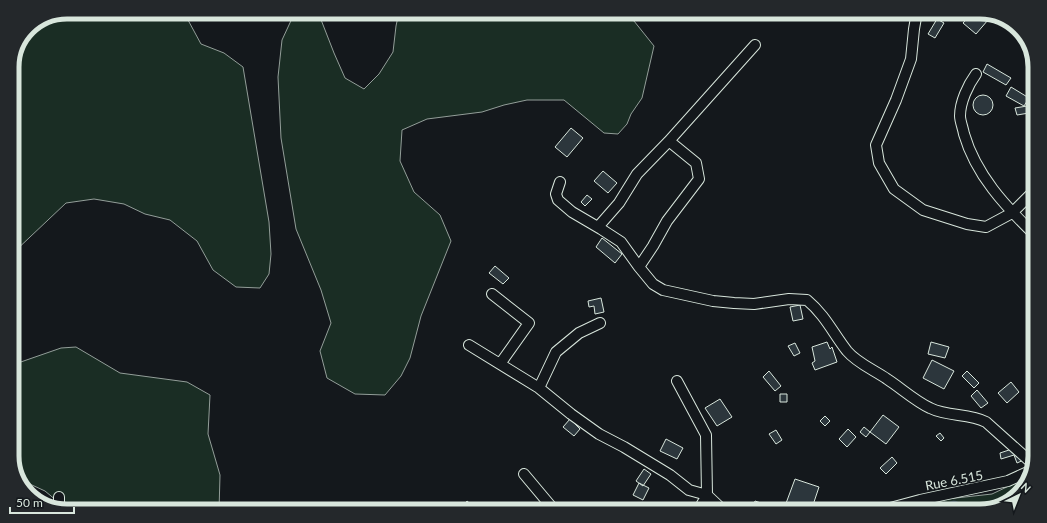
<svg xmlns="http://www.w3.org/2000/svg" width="1047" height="523" viewBox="0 0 1047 523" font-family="Lato,sans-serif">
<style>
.green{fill:#1a2d24;stroke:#939e99}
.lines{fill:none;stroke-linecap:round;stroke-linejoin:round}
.river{stroke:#2f3f4d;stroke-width:15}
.building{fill:#2c363c;stroke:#d8e6dc}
.minor-casing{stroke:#d8e6dc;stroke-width:12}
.minor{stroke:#14181c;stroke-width:10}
.labels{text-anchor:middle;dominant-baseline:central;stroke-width:3;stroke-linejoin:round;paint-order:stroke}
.street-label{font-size:13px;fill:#d8e6dc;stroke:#14181c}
.rim{fill:none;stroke:#d8e6dc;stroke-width:5}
</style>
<rect width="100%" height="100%" fill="#14181c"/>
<path class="green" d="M68 12H192L188 20 201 44 224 53 243 67 269 222 271 254 269 274 260 288 236 287 213 270 197 241 170 220 145 214 124 204 94 199 66 203 12 254V64L28 28Z
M295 12H318L334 53 345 78 364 89 379 74 393 52 396 26 399 12H620L634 21 654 46 642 98 631 114 627 124 618 134 604 133 564 100H527L504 105 482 112 427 119 402 130 400 161 414 192 440 215 451 241 421 316 410 358 401 376 385 395 355 394 327 378 320 351 331 323 321 290 296 229 281 138 278 77 282 40Z
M76 347 120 373 187 382 210 395 208 434 220 475 219 511H69L45 491 19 479 12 459V362L15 364 61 348Z
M1030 476 1029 480 1010 502 980 511H913L947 499 992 494Z"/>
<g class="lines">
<path class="river" d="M948 511 954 508V511"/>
</g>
<path class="building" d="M973 12H979L988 20 976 34 963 23Z
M937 19 944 23 935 38 928 34Z
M987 64 1011 78 1006 85 983 72Z
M1035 74V85L1030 79Z
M1011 87 1029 98 1024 106 1006 96Z
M973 105a10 10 0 1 1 20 0a10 10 0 1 1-20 0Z
M1034 95 1035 104 1032 108 1026 104Z
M1027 106 1029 113 1017 115 1015 108Z
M571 128 583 138 567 157 555 147Z
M603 171 617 183 608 193 594 181Z
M587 195 592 199 585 206 581 202Z
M602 238 622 254 615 263 596 247Z
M495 266 509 278 503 284 489 273Z
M601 298 604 312 595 314 594 306 589 307 588 301Z
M800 305 803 319 793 321 790 307Z
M827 342 830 349 832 347 837 362 815 370 812 363 815 361 812 347Z
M931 342 949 347 945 358 928 354Z
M795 343 800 353 794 356 788 346Z
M932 360 954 371 944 389 923 378Z
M1035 366V379L1028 373Z
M769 371 781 386 775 391 763 377Z
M967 371 979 383 974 388 962 376Z
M1011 382 1019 392 1007 403 998 393Z
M977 390 988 403 981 408 971 396Z
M780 394H787V402H780Z
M720 399 732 417 717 426 705 408Z
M883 415 899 427 886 444 870 432Z
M825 416 830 421 825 426 820 421Z
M570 419 580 429 574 436 563 427Z
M864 427 870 432 866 437 860 432Z
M848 429 856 437 847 447 839 439Z
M776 430 782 440 776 444 769 434Z
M940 433 944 438 941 441 936 436Z
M666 439 683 448 677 459 660 451Z
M1015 448 1026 459 1017 463 1014 455 1001 459 1000 453Z
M892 457 897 463 886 474 880 468Z
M644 469 651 474 643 486 636 481Z
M795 479 819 487 811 511H799L785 506Z
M639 483 649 488 643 500 633 495Z
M467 501 479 511H459Z
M755 501 761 503 759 509 753 506Z"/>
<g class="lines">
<defs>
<path id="minor" d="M917 12 914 29 911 59 896 100 876 145 879 163 894 189 923 210 967 224 986 227 1012 213 1035 190
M994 15 1008 22
M976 74C968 85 960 102 960 116 960 121 963 128 964 134 976 175 1005 206 1035 235
M560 182 556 194 558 200 572 212 601 229 621 242 639 267 653 284 663 290 713 301 734 303 754 304 789 299 807 300C825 315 833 333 847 351 857 363 874 370 887 379 901 388 915 401 930 408 948 417 969 413 986 422L1033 464
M598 227 619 203 637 174 669 141
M639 267 653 246 667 221 699 179 696 163 669 141 755 45
M492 294 529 323 500 364
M469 345 539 388 571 414 599 434 624 447 670 475 689 490 707 495 724 511
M677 381 706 435 707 495 698 511
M539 388 556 352 579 333 600 323
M524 474 555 511
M59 509V497
M879 511 920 500 1008 481 1032 470"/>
</defs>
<use href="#minor" class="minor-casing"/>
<use href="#minor" class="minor"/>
</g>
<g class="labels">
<g class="street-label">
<text transform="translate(954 480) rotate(-11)">Rue 6.515</text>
</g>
</g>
<path d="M0 0H1047V523H0ZM67 19H980A48 48 0 0 1 1028 67V456A48 48 0 0 1 980 504H67A48 48 0 0 1 19 456V67A48 48 0 0 1 67 19Z" fill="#24282b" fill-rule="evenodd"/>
<path class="rim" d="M67 19H980A48 48 0 0 1 1028 67V456A48 48 0 0 1 980 504H67A48 48 0 0 1 19 456V67A48 48 0 0 1 67 19Z"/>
<g transform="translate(1019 495) rotate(43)" stroke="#14181c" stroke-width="3" paint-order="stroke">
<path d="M0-3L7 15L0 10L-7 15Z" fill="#d8e6dc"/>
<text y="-6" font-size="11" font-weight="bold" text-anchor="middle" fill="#d8e6dc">N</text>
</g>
<path d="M10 507v6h64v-6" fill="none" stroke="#d8e6dc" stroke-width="2"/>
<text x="16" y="507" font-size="12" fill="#d8e6dc" stroke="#14181c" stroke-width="3" paint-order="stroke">50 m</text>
</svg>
